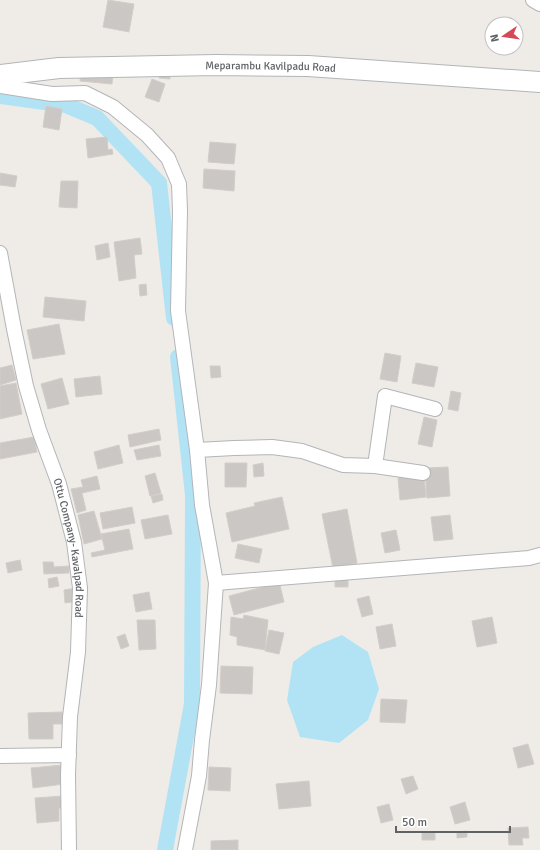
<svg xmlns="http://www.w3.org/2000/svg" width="540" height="850" viewBox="0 0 540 850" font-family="Signika,sans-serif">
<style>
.water{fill:#b2e3f5}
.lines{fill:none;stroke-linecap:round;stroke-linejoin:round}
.canal{stroke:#b2e3f5;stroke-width:16}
.building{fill:#cbc7c4;stroke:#d3cdc7}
.street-casing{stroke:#b3b5b8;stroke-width:16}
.secondary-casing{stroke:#b2b5b8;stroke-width:22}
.street{stroke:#fff;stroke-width:14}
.secondary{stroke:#fff;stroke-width:20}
.labels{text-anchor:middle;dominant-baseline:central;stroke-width:3;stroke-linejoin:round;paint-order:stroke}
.street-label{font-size:11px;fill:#5f6366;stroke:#fff}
</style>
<rect width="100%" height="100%" fill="#efece8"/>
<path class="water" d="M342 635 368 652 379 689 368 720 339 743 300 737 287 700 293 662 313 647Z"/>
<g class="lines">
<path class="canal" d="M0 96 66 105 97 118 159 183 174 318
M165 850 192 704 193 495 178 357"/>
</g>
<path class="building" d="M108 0 134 4 129 32 103 27Z
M81 69 113 72 112 84 80 81Z
M159 70H170V79L159 78Z
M152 79 165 84 159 102 145 97Z
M46 106 62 109 59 130 43 127Z
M107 137 108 150 112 149 113 154 88 158 86 139Z
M210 142 236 144 234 164 208 162Z
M204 169 235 171 234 191 203 188Z
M0 173 17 176 15 187 0 185Z
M61 181H78L77 208 59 207Z
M140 238 142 254 134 255 136 278 119 281 114 242Z
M108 243 110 257 97 260 95 246Z
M146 284 147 295 140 296 139 285Z
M45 297 86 301 84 321 43 317Z
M59 324 65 354 33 359 27 330Z
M385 353 401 356 397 382 380 379Z
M416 363 438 367 434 387 412 383Z
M12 365 16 380 0 385V368Z
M210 366H220L221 377 211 378Z
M100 376 102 394 76 397 74 379Z
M62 378 69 404 48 409 41 384Z
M16 383 22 414 0 419V386Z
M451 391 461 393 458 411 448 409Z
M424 417 437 420 432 447 418 444Z
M159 429 161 440 130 447 128 435Z
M34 437 37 452 0 459V443Z
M119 445 123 463 98 469 94 452Z
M159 445 161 456 137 460 134 450Z
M225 463H247L246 487H225Z
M263 463 264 476 254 477 253 465Z
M448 467 450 496 427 498 425 468Z
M155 473 161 493 150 496 145 476Z
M424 475 426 497 400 500 398 478Z
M97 476 100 489 82 493 86 510 77 513 71 489 83 487 81 480Z
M162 494 163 500 153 503 151 496Z
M282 497 289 529 232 542 226 513 255 506 254 503Z
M132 507 135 523 103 529 100 513Z
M347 509 357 563 333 568 322 514Z
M94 511 102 539 84 544 78 515Z
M168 515 172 534 145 539 141 520Z
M450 515 453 539 434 541 431 517Z
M129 529 133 549 92 557 91 553 105 550 101 534Z
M396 530 400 550 385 553 381 533Z
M238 544 262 549 259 563 235 558Z
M20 560 22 570 8 573 6 563Z
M43 562H53L54 567 69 566V573L44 574Z
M335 574H348V587H335Z
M57 577 59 586 49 588 48 579Z
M278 577 284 602 234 615 229 596 263 587 262 581Z
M76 588 78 601 65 603 64 590Z
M149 592 152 609 136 612 133 595Z
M369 596 373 614 362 617 357 599Z
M244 615 268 620 265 650 237 645V637L230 635 231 617 243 619Z
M492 617 497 643 477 647 472 621Z
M137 620H155L156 649 139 650Z
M392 624 396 646 380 649 376 627Z
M269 630 284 633 279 654 265 651Z
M125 634 129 646 121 649 117 637Z
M221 666 253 667 252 694 220 693Z
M381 699 407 700 405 723 380 722Z
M62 712 63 724H53V739H29L28 713Z
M528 744 534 764 518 768 513 748Z
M62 765 64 784 33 788 31 768Z
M209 767 231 768 230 791 208 790Z
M413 776 418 789 406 794 401 779Z
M309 781 311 806 279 809 276 784Z
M63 796 64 808H59V821L37 823 35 798Z
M465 802 470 820 455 824 450 807Z
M389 804 393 820 381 823 377 807Z
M528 827 529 838H522L523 845H509L508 828Z
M467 831V837L457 838V832Z
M422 833H435V840H422Z
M238 840V850H211V841Z"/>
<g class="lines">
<defs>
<g id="street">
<path d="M533 0 540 4"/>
<path d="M0 86 52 94 85 93 113 107 147 135 168 158 179 184 180 211 178 311 197 450 202 505 216 583 209 685 202 740 199 776 185 850"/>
<path id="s1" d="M0 253 14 329 26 386 39 430 59 484 74 542 80 588 78 652 70 717 68 775 69 850"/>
<path d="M197 450 234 448 272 447 302 451 343 465 375 466 385 396 435 409"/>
<path d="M375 466 423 473"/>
<path d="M216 583 529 558 540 555"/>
<path d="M0 756 69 755"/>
</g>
<g id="secondary">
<path id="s2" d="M0 75 59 68 216 65 308 66 540 82"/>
</g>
</defs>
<use href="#street" class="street-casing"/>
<use href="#secondary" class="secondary-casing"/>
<use href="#street" class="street"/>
<use href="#secondary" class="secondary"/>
</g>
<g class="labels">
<g class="street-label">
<text stroke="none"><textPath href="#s2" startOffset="271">Meparambu Kavilpadu Road</textPath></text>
<text stroke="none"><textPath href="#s1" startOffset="304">Ottu Company- Kavalpad Road</textPath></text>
</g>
</g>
<g transform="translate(504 36) rotate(257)"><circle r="19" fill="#ffffff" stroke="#bfc1c2"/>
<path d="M0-3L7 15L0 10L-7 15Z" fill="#d54855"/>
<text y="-6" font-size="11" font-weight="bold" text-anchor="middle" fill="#5f6366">N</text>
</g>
<path d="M396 826v6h114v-6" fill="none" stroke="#5f6366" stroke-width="2"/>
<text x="402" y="826" font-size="12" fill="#5f6366" stroke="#ffffff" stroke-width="3" paint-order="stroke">50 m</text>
</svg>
